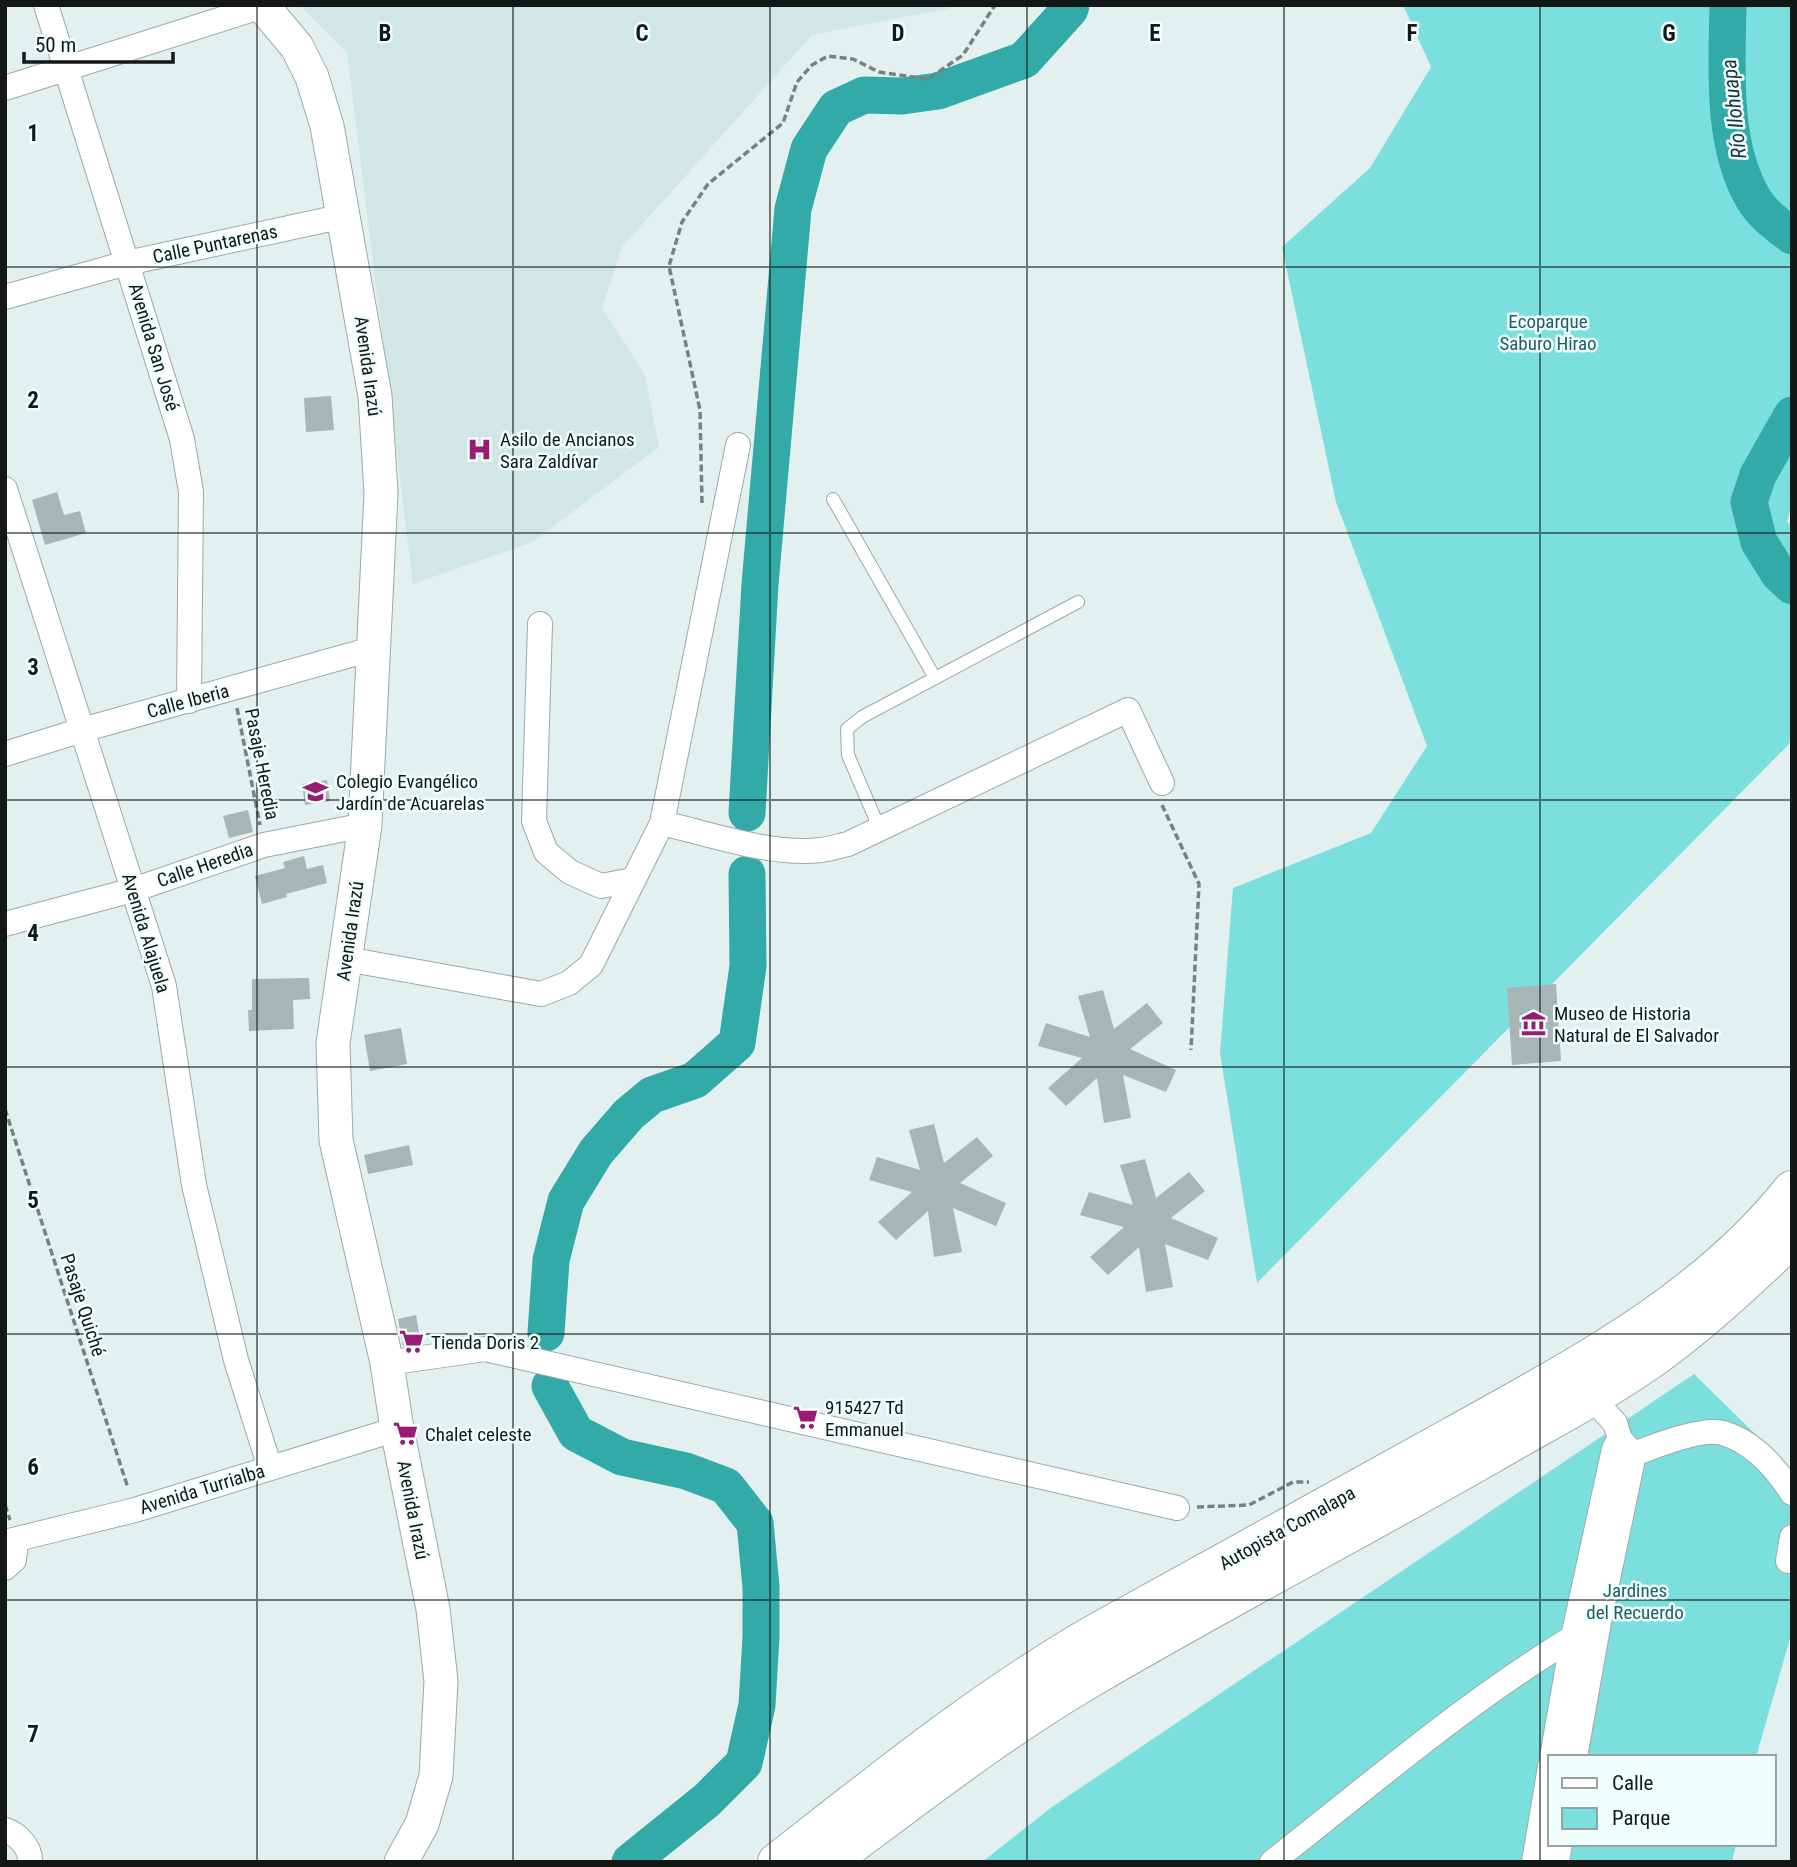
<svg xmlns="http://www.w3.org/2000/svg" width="1797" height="1867" viewBox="0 0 1797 1867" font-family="'Roboto Condensed',sans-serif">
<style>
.built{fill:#d0e7e6}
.green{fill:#7be0dd}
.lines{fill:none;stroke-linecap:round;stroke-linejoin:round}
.river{stroke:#31aaa8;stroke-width:37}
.building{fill:#a8b5b5}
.lane-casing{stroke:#9ca9a8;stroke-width:14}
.street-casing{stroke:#9ca9a8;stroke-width:26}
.secondary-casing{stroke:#9ca9a8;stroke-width:35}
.highway-casing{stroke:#9ca9a8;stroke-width:40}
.path{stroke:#788180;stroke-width:3.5;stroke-dasharray:7 3.5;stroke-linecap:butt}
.lane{stroke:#fff;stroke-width:12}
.street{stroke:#fff;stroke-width:24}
.secondary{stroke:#fff;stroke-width:33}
.highway{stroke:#fff;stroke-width:38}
.grid{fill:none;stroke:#131817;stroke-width:2;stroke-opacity:0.55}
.labels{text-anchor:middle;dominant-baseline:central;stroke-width:5;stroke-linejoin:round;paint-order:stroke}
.street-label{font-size:19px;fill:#131817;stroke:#f0fefd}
.park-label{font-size:19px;fill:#205f5e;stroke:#f0fefd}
.poi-label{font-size:19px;fill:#131817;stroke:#f0fefd;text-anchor:start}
.water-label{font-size:21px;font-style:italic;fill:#1b3534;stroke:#f0fefd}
.grid-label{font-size:23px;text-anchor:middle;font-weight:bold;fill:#131817;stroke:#f0fefd;stroke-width:5;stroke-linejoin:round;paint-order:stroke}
</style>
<rect width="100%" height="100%" fill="#e3f0f0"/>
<path class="built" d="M299 5H966L812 35 622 247 602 308 645 375 659 447 533 542 413 584 347 53Z"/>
<path class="green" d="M1403 5H1792V506L1787 521 1792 527V728L1789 744 1257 1283 1220 1053 1233 888 1371 833 1427 746 1336 502 1282 247 1370 168 1431 67Z
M1694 1374 1792 1470V1632L1756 1757H1550V1844H1736L1732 1862H982L1052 1807Z"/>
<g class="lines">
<path class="river" d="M1728 5C1727 66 1721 144 1753 198 1762 214 1778 225 1792 236
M1792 415 1758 475 1749 502 1759 542 1779 574 1792 586
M747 813 760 584 793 209 809 149 836 108 864 95 902 96 938 91 1024 60 1070 9 1071 5
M546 1333 551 1260 566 1201 596 1152 629 1114 652 1095 695 1080 737 1043 748 966 747 874
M550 1386 576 1433 622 1457 686 1471 726 1486 755 1523 761 1587V1637L757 1705 744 1763 707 1800 630 1862"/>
</g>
<path class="building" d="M331 396 334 430 306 432 304 398Z
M57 492 64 515 80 511 86 533 45 545 32 500Z
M327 780 330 801 305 805 302 784Z
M248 810 253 832 229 838 223 816Z
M304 856 307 869 323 865 327 883 286 894 287 897 262 904 255 876 285 868 283 862Z
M309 978 310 999 293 1000 294 1029 249 1031 248 1010H252V979Z
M1556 984 1561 1061 1512 1065 1507 988Z
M1103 990 1114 1029 1147 1003 1163 1023 1130 1049 1176 1070 1166 1092 1123 1075 1131 1118 1104 1123 1097 1078 1066 1106 1048 1088 1082 1058 1038 1046 1046 1023 1090 1037 1078 996Z
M401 1028 407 1064 370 1071 364 1035Z
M934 1124 944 1163 977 1137 993 1156 960 1183 1006 1203 996 1226 953 1208 962 1252 934 1257 928 1211 896 1240 878 1222 912 1192 869 1180 877 1157 920 1170 909 1130Z
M409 1145 413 1165 368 1174 364 1155Z
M1145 1159 1156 1198 1189 1172 1205 1191 1171 1218 1218 1238 1208 1260 1165 1244 1173 1287 1146 1292 1139 1247 1108 1275 1090 1257 1124 1227 1080 1215 1089 1192 1133 1205 1120 1165Z
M416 1315 421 1343 403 1346 398 1319Z"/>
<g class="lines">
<defs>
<path id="lane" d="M833 499 935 678
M880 830 848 755 847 729 862 717 1078 602"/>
<path id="street" d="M46 5 182 439 191 492 189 701
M5 88 263 6
M5 297 127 263 344 216
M5 489 164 986 194 1185 236 1360 270 1468
M540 624 534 821 546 852 570 872 601 886 633 880
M5 754 82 730 372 649
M662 823C710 834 771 856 821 850 830 849 839 846 848 844L1128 710 1162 783
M5 924 133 890 264 845 365 825
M346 959 541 994 569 983 591 965 662 823 738 445
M387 1363 485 1349 1177 1508
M1591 1397 1615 1423 1620 1439 1631 1451
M1634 1454C1654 1446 1703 1427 1723 1433 1753 1442 1776 1468 1792 1493
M5 1542 135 1510 397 1429
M1788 1561 1792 1537
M5 1568 14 1560 16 1541
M1552 1757 1573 1637 1614 1449 1620 1439
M1575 1757 1599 1622 1634 1454
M5 1830C18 1834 31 1848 30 1862
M1272 1862C1378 1779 1481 1689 1599 1622
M1534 1862 1550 1767
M1557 1862 1560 1844"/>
<path id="secondary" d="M262 5 297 47 312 77 327 126 375 396 381 493 365 825 333 1043 336 1140 387 1363 397 1429 433 1609 441 1681 436 1776 422 1824 401 1862"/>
<path id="highway" d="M777 1862C880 1782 983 1698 1096 1633 1214 1567 1333 1503 1451 1437 1574 1368 1702 1303 1792 1190
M828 1862C914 1799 997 1733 1089 1679 1220 1602 1355 1532 1488 1456 1544 1423 1604 1393 1657 1355 1705 1320 1748 1279 1792 1238"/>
</defs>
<use href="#lane" class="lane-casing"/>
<use href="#street" class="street-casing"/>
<use href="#secondary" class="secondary-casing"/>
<use href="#highway" class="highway-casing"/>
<path class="path" d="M702 503 700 410 669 266 682 222 708 184 783 123 797 82 812 65 828 56 853 59 879 72 928 79 963 55 995 5
M237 708 260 825
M1162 805 1199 884 1191 1050
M5 1109 128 1488
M5 1505 10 1520
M1197 1507 1249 1505 1293 1482H1309"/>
<use href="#lane" class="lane"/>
<use href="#street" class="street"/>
<use href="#secondary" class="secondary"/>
<use href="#highway" class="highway"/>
</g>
<path class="grid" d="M257 5V1862M513 5V1862M770 5V1862M1027 5V1862M1284 5V1862M1540 5V1862M5 267H1792M5 533H1792M5 800H1792M5 1067H1792M5 1334H1792M5 1600H1792"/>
<defs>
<symbol id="hospital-bare" viewBox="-9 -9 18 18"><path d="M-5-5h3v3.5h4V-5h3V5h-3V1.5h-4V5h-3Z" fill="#9a1b72" stroke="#f0fefd" stroke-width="2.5" paint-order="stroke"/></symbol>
<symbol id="school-bare" viewBox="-9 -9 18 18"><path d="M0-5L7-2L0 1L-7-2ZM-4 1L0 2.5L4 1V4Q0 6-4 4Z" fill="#9a1b72" stroke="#f0fefd" stroke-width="2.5" paint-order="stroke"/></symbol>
<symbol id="museum-bare" viewBox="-9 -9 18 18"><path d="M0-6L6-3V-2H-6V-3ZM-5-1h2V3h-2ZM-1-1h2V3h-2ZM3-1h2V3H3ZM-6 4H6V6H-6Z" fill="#9a1b72" stroke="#f0fefd" stroke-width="2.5" paint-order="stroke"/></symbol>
<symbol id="supermarket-bare" viewBox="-9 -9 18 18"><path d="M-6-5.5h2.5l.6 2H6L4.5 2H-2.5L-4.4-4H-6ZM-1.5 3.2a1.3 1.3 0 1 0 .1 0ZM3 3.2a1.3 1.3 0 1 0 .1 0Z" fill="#9a1b72" stroke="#f0fefd" stroke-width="2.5" paint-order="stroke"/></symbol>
</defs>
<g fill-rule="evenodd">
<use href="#hospital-bare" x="462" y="432" width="35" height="35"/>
<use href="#school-bare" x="298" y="774" width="35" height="35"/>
<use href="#museum-bare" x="1516" y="1006" width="35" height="35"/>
<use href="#supermarket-bare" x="394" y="1324" width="35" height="35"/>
<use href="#supermarket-bare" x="788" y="1400" width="35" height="35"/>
<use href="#supermarket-bare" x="388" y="1416" width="35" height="35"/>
</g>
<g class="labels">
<g class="street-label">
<text transform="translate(215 244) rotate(-12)">Calle Puntarenas</text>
<text transform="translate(154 347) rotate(73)">Avenida San José</text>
<text transform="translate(368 366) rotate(82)">Avenida Irazú</text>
<text transform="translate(188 701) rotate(-15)">Calle Iberia</text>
<text transform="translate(262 764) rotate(79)">Pasaje Heredia</text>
<text transform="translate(205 865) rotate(-19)">Calle Heredia</text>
<text transform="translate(350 931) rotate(-82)">Avenida Irazú</text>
<text transform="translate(146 933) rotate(73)">Avenida Alajuela</text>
<text transform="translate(83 1305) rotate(72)">Pasaje Quiché</text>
<text transform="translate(202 1489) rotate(-17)">Avenida Turrialba</text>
<text transform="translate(413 1510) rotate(79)">Avenida Irazú</text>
<text transform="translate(1287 1528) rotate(-29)">Autopista Comalapa</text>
</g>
<g class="park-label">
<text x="1548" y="321">Ecoparque<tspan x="1548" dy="22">Saburo Hirao</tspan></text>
<text x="1635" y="1590">Jardines<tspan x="1635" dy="22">del Recuerdo</tspan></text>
</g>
<g class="poi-label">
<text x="500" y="439">Asilo de Ancianos<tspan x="500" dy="22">Sara Zaldívar</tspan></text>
<text x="336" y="781">Colegio Evangélico<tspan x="336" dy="22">Jardín de Acuarelas</tspan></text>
<text x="1554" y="1013">Museo de Historia<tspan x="1554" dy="22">Natural de El Salvador</tspan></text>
<text x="431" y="1342">Tienda Doris 2</text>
<text x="825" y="1407">915427 Td<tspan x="825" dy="22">Emmanuel</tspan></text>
<text x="425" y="1434">Chalet celeste</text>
</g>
<g class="water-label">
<text transform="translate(1734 109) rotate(-96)">Río Ilohuapa</text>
</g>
</g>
<g class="grid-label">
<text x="385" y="41">B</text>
<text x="642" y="41">C</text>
<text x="898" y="41">D</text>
<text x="1155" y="41">E</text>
<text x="1412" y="41">F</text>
<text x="1669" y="41">G</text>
<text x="33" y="141">1</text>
<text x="33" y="408">2</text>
<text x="33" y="675">3</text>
<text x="33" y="941">4</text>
<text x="33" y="1208">5</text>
<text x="33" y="1475">6</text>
<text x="33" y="1742">7</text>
</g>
<rect width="1797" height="1867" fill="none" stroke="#131817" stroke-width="14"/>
<rect x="1548" y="1755" width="228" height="91" fill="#f0fefd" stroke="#98a2a1" stroke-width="2"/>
<rect x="1562" y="1778" width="35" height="10" fill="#ffffff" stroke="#98a2a1" stroke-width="2"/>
<text x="1612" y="1790" font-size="21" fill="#131817">Calle</text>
<rect x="1562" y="1808" width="35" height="21" fill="#7be0dd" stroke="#98a2a1" stroke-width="2"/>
<text x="1612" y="1825" font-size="21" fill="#131817">Parque</text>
<path d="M24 52v10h149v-10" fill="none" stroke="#131817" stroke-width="3.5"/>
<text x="35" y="52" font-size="21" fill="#131817" stroke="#f0fefd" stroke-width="5" paint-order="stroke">50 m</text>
</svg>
